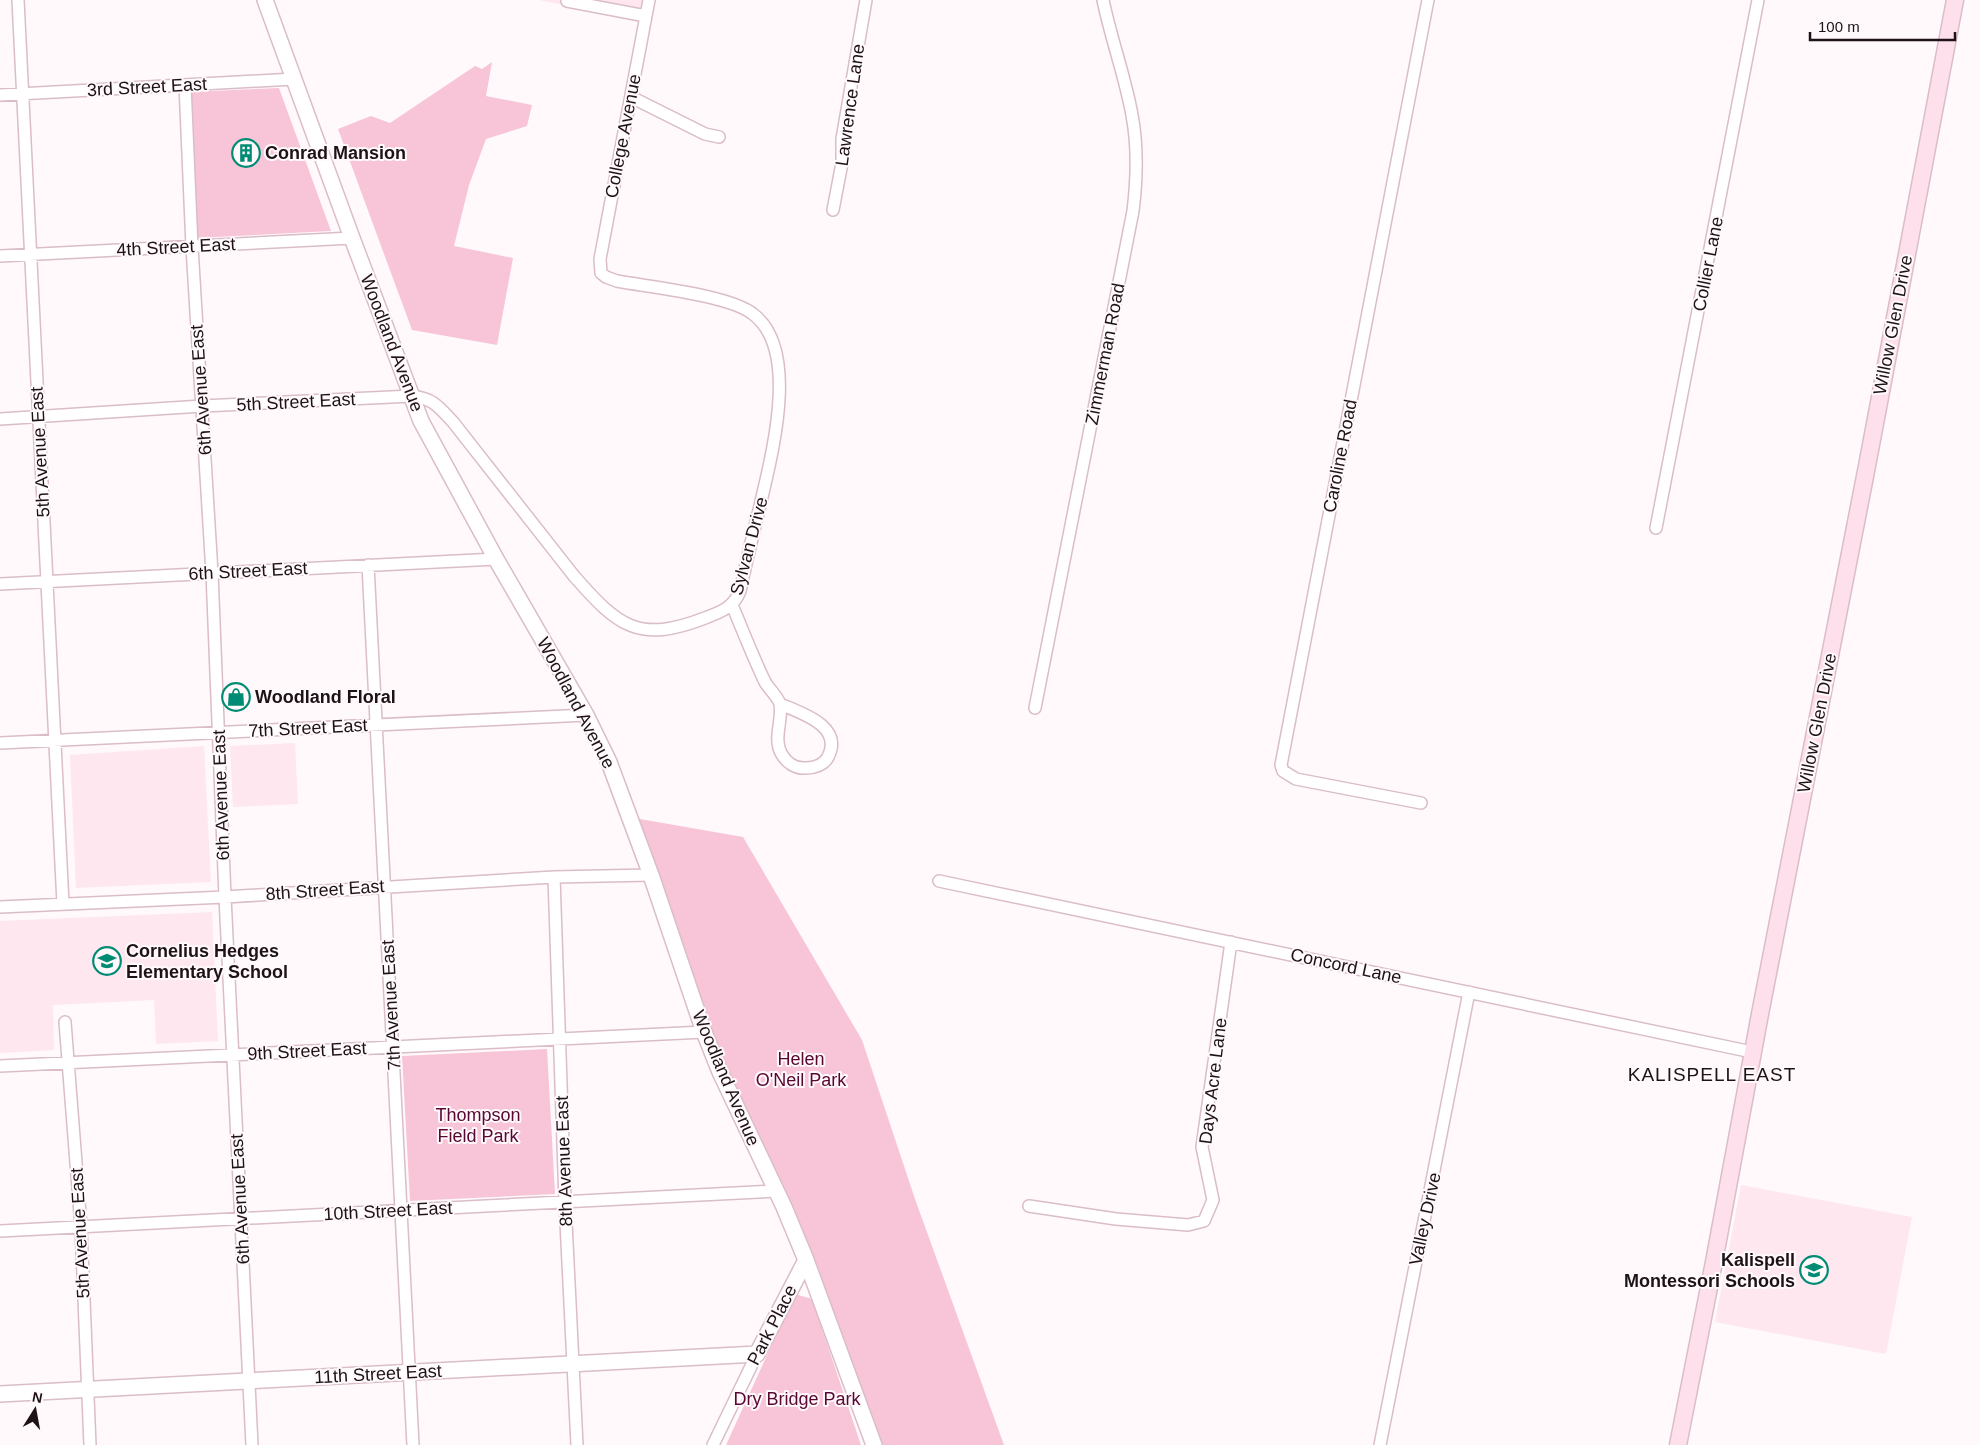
<svg xmlns="http://www.w3.org/2000/svg" width="1980" height="1445" viewBox="0 0 1980 1445" font-family="Helvetica,sans-serif">
<style>
.built{fill:#fee7ef}
.green{fill:#f7c5d7}
.lines{fill:none;stroke-linecap:round;stroke-linejoin:round}
.minor-casing{stroke:#dabdc7;stroke-width:14}
.tertiary-casing{stroke:#dabdc7;stroke-width:18}
.secondary-casing{stroke:#dabdc7;stroke-width:19}
.minor{stroke:#fff;stroke-width:11}
.tertiary{stroke:#fff;stroke-width:15}
.secondary{stroke:#fee0ec;stroke-width:16}
.labels{text-anchor:middle;dominant-baseline:central;stroke-width:4;stroke-linejoin:round;paint-order:stroke}
.street-label{font-size:18px;fill:#1d1317;stroke:#fff9fb}
.poi-label{font-size:18px;font-weight:bold;fill:#1d1317;stroke:#fff9fb;text-anchor:start}
.park-label{font-size:18px;fill:#580732;stroke:#fff9fb}
.neighbourhood-label{font-size:19px;letter-spacing:1px;fill:#1d1317;stroke:#fff9fb}
</style>
<rect width="100%" height="100%" fill="#fff9fb"/>
<path class="built" d="M539 0H642L638 20Z
M295 743 298 804 233 807 230 746Z
M204 746 211 882 76 888 70 755Z
M212 912 218 1041 156 1044 154 1000 53 1005 54 1050 0 1053V921Z
M1741 1185 1912 1217 1886 1354 1715 1322Z"/>
<path class="green" d="M492 62 486 96 532 105 527 126 486 139 469 185 454 246 513 258 497 345 412 330 338 129 371 116 390 123 475 66 482 69Z
M279 88 331 231 197 238 189 92Z
M634 818 743 837 862 1040 915 1199 1004 1445H881L779 1176 752 1125 712 1034Z
M547 1049 555 1194 410 1201 402 1056Z
M795 1294 812 1299 861 1445H726Z"/>
<g class="lines">
<defs>
<path id="minor" d="M18 0 63 904
M567 1 646 16
M185 85 192 247 212 573 225 897 252 1445
M0 95 294 79
M631 97 705 134 719 137
M833 210 842 163V139L866 0
M0 256 352 238
M0 419 202 406 412 396C434 399 438 406 453 422L574 576C618 626 638 644 705 618 721 612 734 607 740 591 746 563 753 534 760 506 771 457 801 350 753 314 729 295 649 287 617 281L606 277 601 273 600 259 649 0
M1656 528 1758 0
M368 565 413 1445
M0 584 496 559
M732 605C743 631 753 657 765 682 769 689 778 697 780 704 783 720 773 738 781 753 786 762 795 769 806 768 814 768 824 765 828 757 844 726 801 713 780 704
M1035 708 1133 211C1137 179 1138 147 1132 115 1125 76 1111 39 1103 0
M0 743 586 715
M1421 803 1296 779 1283 771 1281 765 1428 0
M554 877 565 1202 577 1445
M939 881 1752 1052
M0 907 225 897 554 877 651 875
M65 1022 81 1227 90 1445
M0 1066 704 1032
M1029 1206 1116 1219 1188 1225 1204 1221 1213 1200 1202 1147 1231 942
M0 1231 776 1191
M713 1445 757 1354
M1380 1445 1469 992"/>
<path id="tertiary" d="M265 0 352 238 421 421 496 559 586 715 609 762 651 875 704 1032 720 1072 784 1207 806 1260 874 1445
M0 1394 757 1354 806 1260"/>
<path id="secondary" d="M1678 1445 1714 1262 1760 1014 1867 466 1955 0"/>
</defs>
<use href="#minor" class="minor-casing"/>
<use href="#tertiary" class="tertiary-casing"/>
<use href="#secondary" class="secondary-casing"/>
<use href="#minor" class="minor"/>
<use href="#tertiary" class="tertiary"/>
<use href="#secondary" class="secondary"/>
</g>
<defs>
<symbol id="building-ring" viewBox="-11 -11 22 22"><circle r="9.5" fill="#fff9fb" stroke="#008c74" stroke-width="1.5"/><path d="M-4-6H4V6H1V3H-1V6H-4ZM-2.5-4.3h1.7v1.8h-1.7ZM.8-4.3h1.7v1.8H.8ZM-2.5-1h1.7V.8h-1.7ZM.8-1h1.7V.8H.8Z" fill="#008c74"/></symbol>
<symbol id="shop-ring" viewBox="-11 -11 22 22"><circle r="9.5" fill="#fff9fb" stroke="#008c74" stroke-width="1.5"/><path d="M-5-2.5h2.3a2.7 3.5 0 0 1 5.4 0H5L5.5 6h-11ZM-1.5-2.5h3a1.5 2.3 0 0 0-3 0Z" fill="#008c74"/></symbol>
<symbol id="school-ring" viewBox="-11 -11 22 22"><circle r="9.5" fill="#fff9fb" stroke="#008c74" stroke-width="1.5"/><path d="M0-5L7-2L0 1L-7-2ZM-4 1L0 2.5L4 1V4Q0 6-4 4Z" fill="#008c74"/></symbol>
</defs>
<g fill-rule="evenodd">
<use href="#building-ring" x="230" y="137" width="32" height="32"/>
<use href="#shop-ring" x="220" y="681" width="32" height="32"/>
<use href="#school-ring" x="91" y="945" width="32" height="32"/>
<use href="#school-ring" x="1798" y="1254" width="32" height="32"/>
</g>
<g class="labels">
<g class="street-label">
<text transform="translate(147 87) rotate(-3)">3rd Street East</text>
<text transform="translate(850 105) rotate(-82)">Lawrence Lane</text>
<text transform="translate(623 136) rotate(-79)">College Avenue</text>
<text transform="translate(176 247) rotate(-3)">4th Street East</text>
<text transform="translate(1708 264) rotate(-79)">Collier Lane</text>
<text transform="translate(1893 325) rotate(-79)">Willow Glen Drive</text>
<text transform="translate(392 343) rotate(69)">Woodland Avenue</text>
<text transform="translate(1105 354) rotate(-79)">Zimmerman Road</text>
<text transform="translate(201 390) rotate(-94)">6th Avenue East</text>
<text transform="translate(296 402) rotate(-3)">5th Street East</text>
<text transform="translate(40 452) rotate(-93)">5th Avenue East</text>
<text transform="translate(1340 456) rotate(-79)">Caroline Road</text>
<text transform="translate(749 546) rotate(-75)">Sylvan Drive</text>
<text transform="translate(248 571) rotate(-3)">6th Street East</text>
<text transform="translate(576 703) rotate(62)">Woodland Avenue</text>
<text transform="translate(1817 723) rotate(-79)">Willow Glen Drive</text>
<text transform="translate(308 728) rotate(-3)">7th Street East</text>
<text transform="translate(221 795) rotate(-92)">6th Avenue East</text>
<text transform="translate(325 890) rotate(-4)">8th Street East</text>
<text transform="translate(1346 966) rotate(12)">Concord Lane</text>
<text transform="translate(391 1005) rotate(-93)">7th Avenue East</text>
<text transform="translate(307 1051) rotate(-3)">9th Street East</text>
<text transform="translate(726 1078) rotate(67)">Woodland Avenue</text>
<text transform="translate(1213 1081) rotate(-83)">Days Acre Lane</text>
<text transform="translate(564 1161) rotate(-92)">8th Avenue East</text>
<text transform="translate(240 1199) rotate(-93)">6th Avenue East</text>
<text transform="translate(388 1211) rotate(-3)">10th Street East</text>
<text transform="translate(1425 1219) rotate(-78)">Valley Drive</text>
<text transform="translate(80 1233) rotate(-93)">5th Avenue East</text>
<text transform="translate(772 1325) rotate(-63)">Park Place</text>
<text transform="translate(378 1374) rotate(-3)">11th Street East</text>
</g>
<g class="poi-label">
<text x="265" y="153">Conrad Mansion</text>
<text x="255" y="697">Woodland Floral</text>
<text x="126" y="951">Cornelius Hedges<tspan x="126" dy="21">Elementary School</tspan></text>
<text x="1795" y="1260" text-anchor="end">Kalispell<tspan x="1795" dy="21">Montessori Schools</tspan></text>
</g>
<g class="park-label">
<text x="801" y="1059">Helen<tspan x="801" dy="21">O'Neil Park</tspan></text>
<text x="478" y="1115">Thompson<tspan x="478" dy="21">Field Park</tspan></text>
<text x="797" y="1399">Dry Bridge Park</text>
</g>
<g class="neighbourhood-label">
<text x="1712" y="1074">KALISPELL EAST</text>
</g>
</g>
<g transform="translate(35 1410) rotate(11)" stroke="#fff9fb" stroke-width="4" paint-order="stroke">
<path d="M0-4L9 19L0 12L-9 19Z" fill="#1d1317"/>
<text y="-8" font-size="14" font-weight="bold" text-anchor="middle" fill="#1d1317">N</text>
</g>
<path d="M1810 32v8h145v-8" fill="none" stroke="#1d1317" stroke-width="2.5"/>
<text x="1818" y="32" font-size="15" fill="#1d1317" stroke="#fff9fb" stroke-width="4" paint-order="stroke">100 m</text>
</svg>
